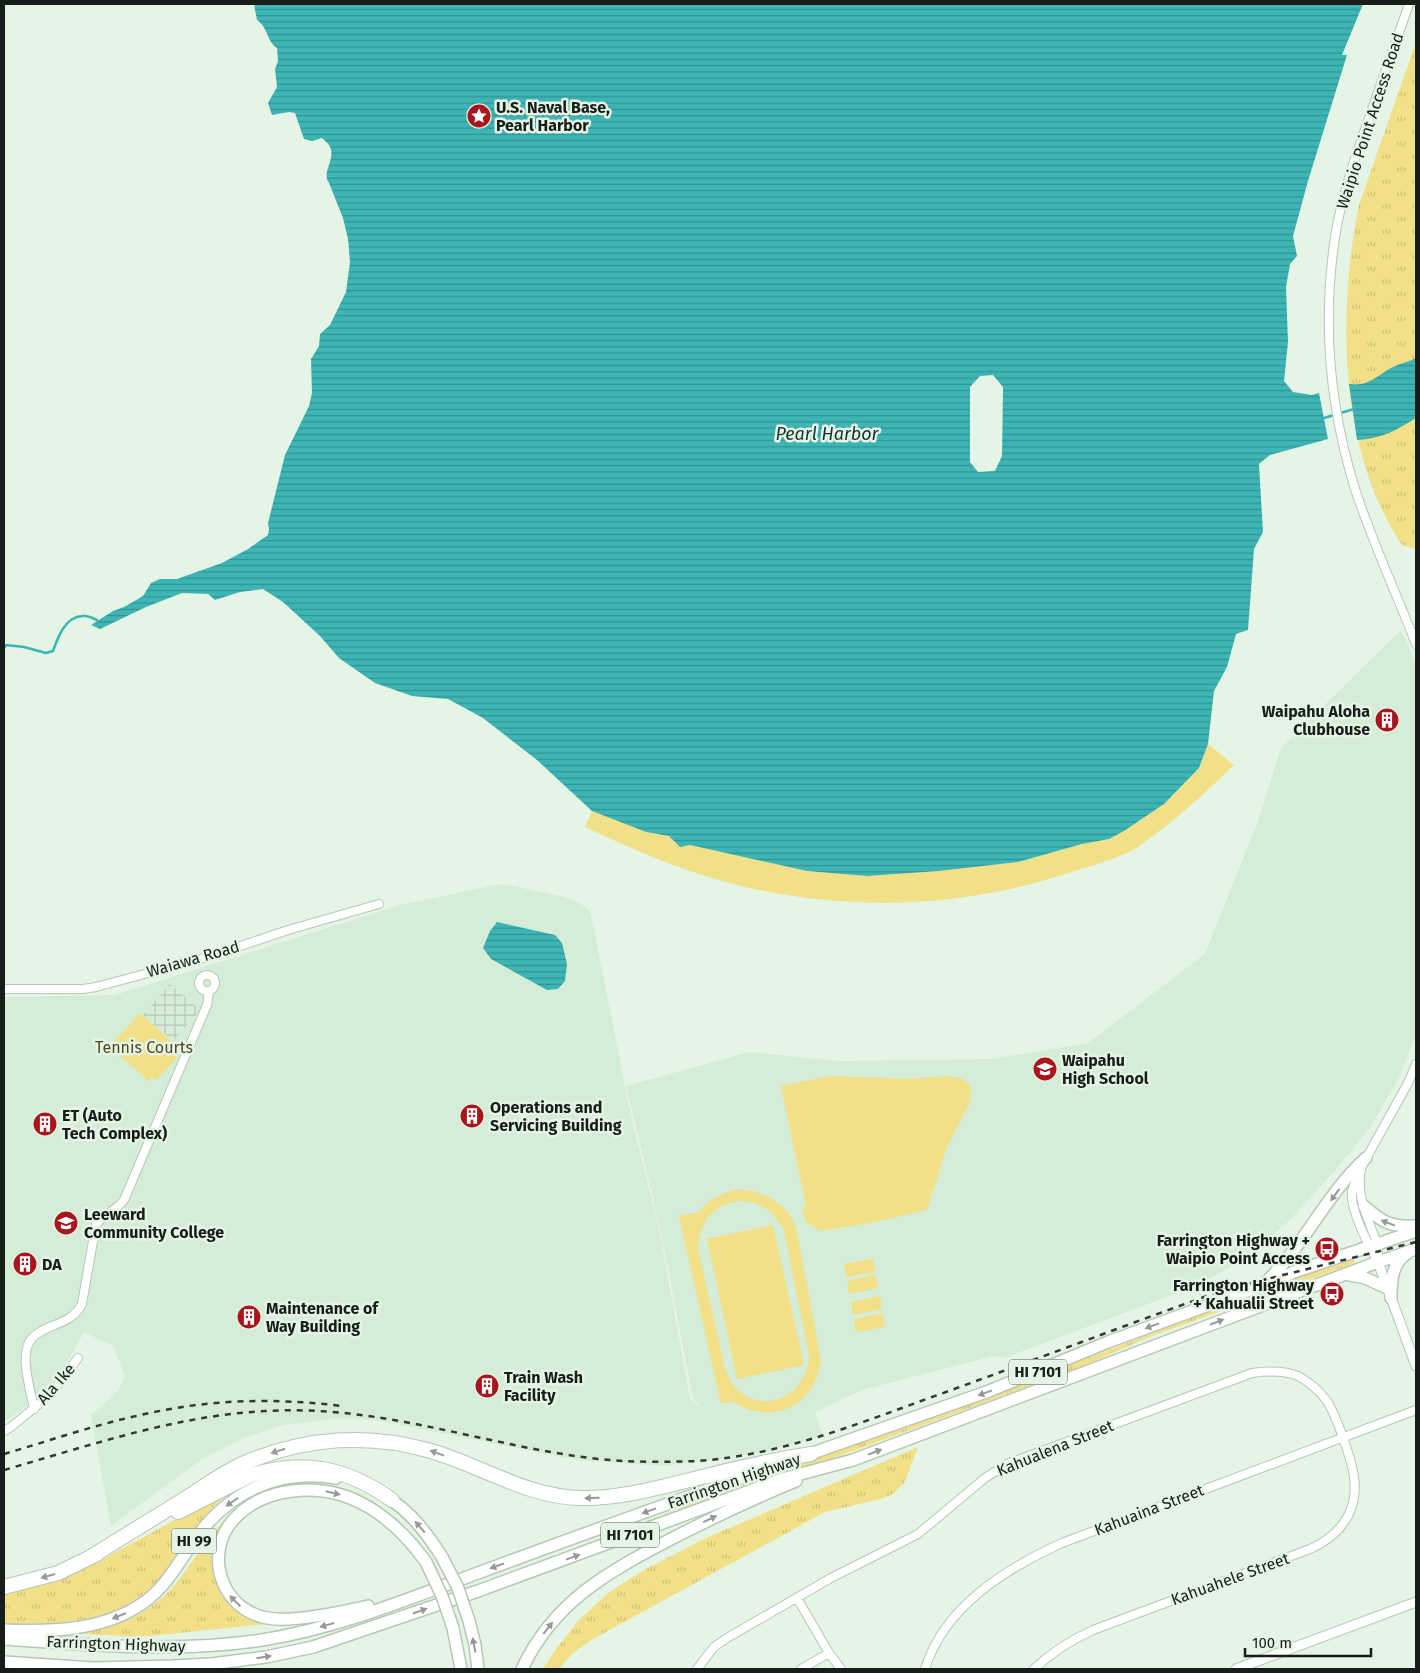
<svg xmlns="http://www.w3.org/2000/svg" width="1420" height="1673" viewBox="0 0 1420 1673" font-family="'Fira Sans',sans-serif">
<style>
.built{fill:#d5ecd6}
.industrial{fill:url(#industrial-grid)}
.grass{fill:url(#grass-tufts)}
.green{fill:#f2e088;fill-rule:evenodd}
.water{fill:url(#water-rules)}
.pier{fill:#e4f5e5}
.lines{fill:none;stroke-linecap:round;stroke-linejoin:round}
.stream{stroke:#3eb5b5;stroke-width:2.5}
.minor-casing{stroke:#b6c7b7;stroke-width:10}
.tertiary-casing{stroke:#b6c7b7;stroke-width:11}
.primary-casing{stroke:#b6c7b7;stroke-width:14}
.motorway-casing{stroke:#b6c7b7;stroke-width:16}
.minor{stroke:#fff;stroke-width:8}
.tertiary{stroke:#fff;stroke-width:9}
.primary{stroke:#fff;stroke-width:11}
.motorway{stroke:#fff;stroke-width:14}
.rail{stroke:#323933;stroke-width:2.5;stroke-dasharray:6 6;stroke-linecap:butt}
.primary-bridge-casing{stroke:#b6c7b7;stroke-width:14;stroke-linecap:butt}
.primary-bridge{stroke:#fff;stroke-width:11}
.oneway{fill:#979997}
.labels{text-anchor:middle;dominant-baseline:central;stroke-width:5;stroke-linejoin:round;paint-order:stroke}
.shield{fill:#e4f5e5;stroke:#545e56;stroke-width:1}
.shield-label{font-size:15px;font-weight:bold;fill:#171d18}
.poi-label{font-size:16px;font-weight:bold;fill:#171d18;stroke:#e4f5e5;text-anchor:start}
.street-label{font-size:16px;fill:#171d18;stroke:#e4f5e5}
.park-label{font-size:16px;fill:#50471a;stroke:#e4f5e5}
.water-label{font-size:18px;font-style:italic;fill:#173131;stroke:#e4f5e5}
</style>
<defs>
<pattern id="industrial-grid" width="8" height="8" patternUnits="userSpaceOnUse" patternTransform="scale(1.25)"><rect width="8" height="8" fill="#d5ecd6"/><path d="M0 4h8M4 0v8" fill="none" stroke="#b6cab7"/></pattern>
<pattern id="grass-tufts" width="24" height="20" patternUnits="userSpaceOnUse" patternTransform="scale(1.25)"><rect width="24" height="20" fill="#f2e088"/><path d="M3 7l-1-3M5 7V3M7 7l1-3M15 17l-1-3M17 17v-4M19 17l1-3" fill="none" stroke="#cfc075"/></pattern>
<pattern id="water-rules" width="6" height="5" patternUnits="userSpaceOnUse" patternTransform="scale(1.25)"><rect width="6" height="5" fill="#3eb5b5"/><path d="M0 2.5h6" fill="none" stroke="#339392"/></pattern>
</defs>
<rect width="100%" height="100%" fill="#e4f5e5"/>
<path class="built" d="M1401 630 1416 664V1034L1399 1078 1369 1129 1338 1167 1290 1220 1242 1261 1196 1286 1004 1358 993 1356 862 1390 815 1412 823 1436 757 1453 665 1466 577 1460 376 1420 341 1418 283 1425 244 1438 202 1459 111 1526 91 1415 118 1391 125 1376 113 1346 84 1332 68 1361 51 1384 19 1412 4 1422V997L115 995 400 905 491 886 503 884 568 898 581 904 590 911 629 1107 660 1233 690 1399 703 1410 693 1399 661 1232 626 1086 750 1052 839 1061 991 1059 1088 1043 1205 954 1257 824 1281 748Z"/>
<path class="industrial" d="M170 984 200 1010 173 1041 143 1015Z"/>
<path class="grass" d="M1416 42V549L1402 545C1339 452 1337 312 1359 205Z
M1353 1256 1355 1263 1152 1336 1078 1368 500 1581 498 1577 793 1466 1093 1356 1220 1307 1297 1274Z
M918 1447 905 1482 893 1494 881 1499 825 1512 593 1639 573 1653 559 1669H543L556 1649 577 1622 608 1593 644 1570 704 1539Z
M299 1483C331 1482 346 1488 375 1499L344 1489 331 1487 308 1486 249 1503 216 1553 232 1605 248 1618 266 1624 141 1637 84 1634C111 1627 135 1620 157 1602 171 1591 182 1576 192 1562 222 1519 244 1492 299 1483Z
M219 1496 223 1498C201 1517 189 1541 172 1564 127 1624 72 1624 4 1624V1591L84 1566 103 1559Z"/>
<path class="green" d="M1208 744 1234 765C1208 790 1183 814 1154 835 1147 840 1140 846 1133 850 1111 861 1088 867 1065 874 944 914 810 912 690 871 654 859 620 843 585 827L592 811 646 832 669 836 680 847 690 845 807 871 867 876 939 871 1018 862 1082 844 1109 839 1124 831 1164 804 1199 768Z
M140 1013 178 1047 172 1053 177 1058 157 1080 153 1077 149 1081 109 1047Z
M831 1076 910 1079 948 1076 963 1079 970 1086 971 1095 969 1104 947 1147 927 1210 870 1223 820 1231 806 1222 802 1208 806 1206 781 1086Z
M732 1190C761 1188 785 1201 796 1227L821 1361C815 1407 771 1427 732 1401L721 1404 679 1216 697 1213 711 1200ZM737 1201C759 1200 774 1211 784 1230L809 1356C808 1392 769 1415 740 1392 732 1386 729 1378 725 1369L698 1248C699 1223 712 1206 737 1201Z
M773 1225 804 1365 737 1379 707 1239Z
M873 1259 875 1272 846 1277 844 1264Z
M876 1275 878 1288 849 1294 847 1281Z
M880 1296 882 1309 853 1315 851 1302Z
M883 1313 885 1327 856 1332 854 1319Z"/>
<path class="water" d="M254 4H1363L1342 55H1347L1308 181 1293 236 1297 256 1290 264 1286 287 1288 342 1284 381 1293 392 1312 395 1319 393 1328 439 1270 455 1259 464 1263 532 1254 549 1248 630 1236 634 1227 667 1214 691 1208 744 1199 768 1164 804 1124 831 1109 839 1082 844 1018 862 939 871 867 876 807 871 690 845 680 847 669 836 646 832 592 811 537 760 483 718 448 699 412 696 375 683 339 658 320 636 283 602 263 589 240 592 215 600 208 594 182 593 146 607 100 629 91 625 113 611 124 607 143 596 151 583 160 579H177L222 563 248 549 268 535 269 529 268 523 285 455 309 406 312 393 311 359 319 346 320 334 330 325 346 292 350 262 348 239 343 218 329 183C321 173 336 159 330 147 329 144 324 140 322 138L312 141 304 139 295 113 289 112 272 115 268 103 277 87 275 69 278 61 277 48C267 42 268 27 257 20Z
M1416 358V418C1397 430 1381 439 1357 440L1349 384C1369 387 1377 375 1393 367 1401 363 1409 362 1416 358Z
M497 922 555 935 562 943 567 964 565 981 558 989 547 990 491 959 483 948 490 931Z"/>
<path class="pier" d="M993 375 1003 387 1002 456 995 471 978 472 970 462V387L980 376Z"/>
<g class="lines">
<path class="stream" d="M1324 418 1354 409
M4 648 6 645 24 647 46 653 53 651C58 637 65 617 82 616 86 615 92 618 97 620"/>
<defs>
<path id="minor" d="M1409 4C1396 42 1382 80 1369 118 1356 155 1343 192 1336 231 1322 317 1329 405 1355 489 1372 541 1396 593 1416 644
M199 983a8 8 0 1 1 16 0a8 8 0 1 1-16 0Z
M4 989H83L96 987 211 956 288 930 379 904
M1359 1174C1356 1180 1353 1186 1352 1192 1350 1210 1369 1247 1378 1262
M1377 1243C1368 1219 1354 1192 1362 1166L1408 1083 1416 1064
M34 1409C31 1390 18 1354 32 1338 38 1332 45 1329 52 1326 65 1321 75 1317 82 1304L96 1224C104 1214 116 1211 124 1200L207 1005 209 991
M4 1431 11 1427 51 1394 78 1358
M797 1598 829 1653 841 1669
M697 1669 714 1647 727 1638 831 1578 918 1534 985 1478 1007 1464 1252 1373C1267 1371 1283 1370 1298 1376 1308 1381 1320 1391 1327 1401 1333 1411 1337 1421 1341 1432 1350 1457 1362 1487 1349 1514 1341 1530 1326 1542 1310 1549L1093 1630C1071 1640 1051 1653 1034 1669
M801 1669 829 1653
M925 1669C944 1607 1005 1569 1062 1543L1416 1410"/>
<path id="tertiary" d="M1377 1243 1378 1262 1416 1366
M1236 1669 1416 1602"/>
<path id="primary" d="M1364 1206C1383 1223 1391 1227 1416 1226
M1345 1274 1365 1278 1387 1288
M1268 1280C1305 1244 1327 1193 1366 1158
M1391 1298C1391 1281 1392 1262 1408 1253
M804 1456 989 1391 1108 1342 1263 1285 1297 1271 1416 1231
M386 1497C410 1510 428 1535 442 1557
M368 1606C342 1612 292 1623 267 1618 218 1609 202 1548 238 1515 253 1501 273 1493 293 1491 350 1484 394 1518 426 1562
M469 1621 475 1645 478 1669
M453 1628 461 1669
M4 1630C50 1632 103 1631 143 1603 166 1587 179 1562 195 1539 229 1492 278 1468 336 1478
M4 1639C91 1645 175 1653 262 1640 339 1628 413 1597 486 1570 584 1534 681 1498 779 1465
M4 1662 93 1668 172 1666 211 1664 266 1657 313 1647 478 1591 782 1479 853 1460 1263 1305 1378 1262 1416 1249
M522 1669C554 1601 608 1572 671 1539 712 1518 754 1498 796 1481"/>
<path id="motorway" d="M178 1512 249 1476C303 1458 347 1468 392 1500
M89 1558C123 1537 157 1516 191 1495 209 1483 227 1470 247 1462 306 1437 370 1433 431 1451 482 1466 527 1497 581 1498 621 1499 660 1487 698 1478 736 1468 773 1460 811 1454
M4 1587 58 1573 97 1554"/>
</defs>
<use href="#minor" class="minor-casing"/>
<use href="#tertiary" class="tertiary-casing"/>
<use href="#primary" class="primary-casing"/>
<use href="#motorway" class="motorway-casing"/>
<use href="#minor" class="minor"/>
<use href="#tertiary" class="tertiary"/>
<use href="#primary" class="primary"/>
<use href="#motorway" class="motorway"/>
<path class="rail" d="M4 1454C52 1440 100 1423 150 1413 213 1399 277 1398 342 1406
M4 1470C116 1438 214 1402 333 1412 431 1420 525 1455 623 1461 647 1462 673 1462 698 1461 780 1455 855 1425 932 1397 1024 1364 1115 1329 1207 1296L1255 1282 1416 1242"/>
<defs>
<path id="primary-bridge" d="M442 1557 458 1588 469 1621
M426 1562 442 1596 453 1628"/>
</defs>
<use href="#primary-bridge" class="primary-bridge-casing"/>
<use href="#primary-bridge" class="primary-bridge"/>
</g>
<defs><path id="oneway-solid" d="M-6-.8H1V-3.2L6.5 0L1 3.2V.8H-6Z" transform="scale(1.25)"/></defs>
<g class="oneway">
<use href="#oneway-solid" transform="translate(1335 1195) rotate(126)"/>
<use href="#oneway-solid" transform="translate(1388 1223) rotate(-159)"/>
<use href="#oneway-solid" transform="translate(1217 1322) rotate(-21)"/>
<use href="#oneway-solid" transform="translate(1152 1326) rotate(160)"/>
<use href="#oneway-solid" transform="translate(985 1393) rotate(160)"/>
<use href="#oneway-solid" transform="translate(278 1451) rotate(162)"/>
<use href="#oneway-solid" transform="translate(875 1452) rotate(-21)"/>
<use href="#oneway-solid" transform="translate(437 1453) rotate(-160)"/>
<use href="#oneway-solid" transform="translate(333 1493) rotate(13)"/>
<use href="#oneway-solid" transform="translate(592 1498) rotate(179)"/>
<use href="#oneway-solid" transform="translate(232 1502) rotate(145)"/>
<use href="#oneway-solid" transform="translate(649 1511) rotate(160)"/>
<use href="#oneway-solid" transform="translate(710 1519) rotate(-25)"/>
<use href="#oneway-solid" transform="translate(420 1527) rotate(-131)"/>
<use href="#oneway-solid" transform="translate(573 1557) rotate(-20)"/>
<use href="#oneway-solid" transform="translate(497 1566) rotate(160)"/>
<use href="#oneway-solid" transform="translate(48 1576) rotate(164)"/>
<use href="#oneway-solid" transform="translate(235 1601) rotate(-135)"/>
<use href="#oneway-solid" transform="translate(420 1611) rotate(-19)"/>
<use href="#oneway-solid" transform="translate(119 1616) rotate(158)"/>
<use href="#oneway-solid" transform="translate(327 1625) rotate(164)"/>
<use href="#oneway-solid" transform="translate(548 1628) rotate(-52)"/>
<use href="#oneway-solid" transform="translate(474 1645) rotate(-101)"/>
<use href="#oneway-solid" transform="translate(264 1657) rotate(-9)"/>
</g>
<defs>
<symbol id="sight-disc" viewBox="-11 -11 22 22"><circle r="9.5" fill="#a9141d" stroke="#e4f5e5"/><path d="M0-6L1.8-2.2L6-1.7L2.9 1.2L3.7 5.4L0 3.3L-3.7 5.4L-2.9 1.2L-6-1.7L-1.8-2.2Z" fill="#fff"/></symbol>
<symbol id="building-disc" viewBox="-11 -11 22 22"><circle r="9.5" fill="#a9141d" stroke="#e4f5e5"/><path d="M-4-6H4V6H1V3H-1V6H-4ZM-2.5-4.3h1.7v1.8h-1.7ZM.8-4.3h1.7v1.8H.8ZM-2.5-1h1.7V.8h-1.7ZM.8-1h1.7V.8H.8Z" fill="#fff"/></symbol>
<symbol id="school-disc" viewBox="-11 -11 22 22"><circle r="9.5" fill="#a9141d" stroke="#e4f5e5"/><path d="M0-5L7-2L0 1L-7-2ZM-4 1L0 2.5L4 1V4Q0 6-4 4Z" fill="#fff"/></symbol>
<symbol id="university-disc" viewBox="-11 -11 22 22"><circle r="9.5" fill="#a9141d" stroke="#e4f5e5"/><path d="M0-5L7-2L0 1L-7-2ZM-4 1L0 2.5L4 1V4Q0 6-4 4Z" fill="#fff"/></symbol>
<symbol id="bus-disc" viewBox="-11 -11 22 22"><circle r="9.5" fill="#a9141d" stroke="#e4f5e5"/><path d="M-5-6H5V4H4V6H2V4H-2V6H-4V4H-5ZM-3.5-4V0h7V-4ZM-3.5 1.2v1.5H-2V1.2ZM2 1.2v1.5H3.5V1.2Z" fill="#fff"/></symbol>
</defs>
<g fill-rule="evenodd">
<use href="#sight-disc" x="465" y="102" width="28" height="28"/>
<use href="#building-disc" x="1373" y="706" width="28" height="28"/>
<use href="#school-disc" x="1031" y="1055" width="28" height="28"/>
<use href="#building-disc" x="458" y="1102" width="28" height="28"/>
<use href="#building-disc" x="31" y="1110" width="28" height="28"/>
<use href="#university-disc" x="52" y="1209" width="28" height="28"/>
<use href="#bus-disc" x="1313" y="1235" width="28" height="28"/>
<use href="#building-disc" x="11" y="1250" width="28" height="28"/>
<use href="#bus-disc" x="1318" y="1280" width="28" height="28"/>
<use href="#building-disc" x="235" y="1303" width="28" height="28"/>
<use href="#building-disc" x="473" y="1372" width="28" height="28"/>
</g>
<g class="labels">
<g class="shield">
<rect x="1009" y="1359.5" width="58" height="25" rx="4"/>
<rect x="601" y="1522.5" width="58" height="25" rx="4"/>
<rect x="171.5" y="1528.5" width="45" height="25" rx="4"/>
</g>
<g class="shield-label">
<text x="1038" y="1372">HI 7101</text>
<text x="630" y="1535">HI 7101</text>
<text x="194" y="1541">HI 99</text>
</g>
<g class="poi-label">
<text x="496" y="107">U.S. Naval Base,<tspan x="496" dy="18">Pearl Harbor</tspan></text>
<text x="1370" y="711" text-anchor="end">Waipahu Aloha<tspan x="1370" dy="18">Clubhouse</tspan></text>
<text x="1062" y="1060">Waipahu<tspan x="1062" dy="18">High School</tspan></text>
<text x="490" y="1107">Operations and<tspan x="490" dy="18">Servicing Building</tspan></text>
<text x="62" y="1115">ET (Auto<tspan x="62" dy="18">Tech Complex)</tspan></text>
<text x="84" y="1214">Leeward<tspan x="84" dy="18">Community College</tspan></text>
<text x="1310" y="1240" text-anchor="end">Farrington Highway +<tspan x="1310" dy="18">Waipio Point Access</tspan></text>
<text x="42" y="1264">DA</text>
<text x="1314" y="1285" text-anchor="end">Farrington Highway<tspan x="1314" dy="18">+ Kahualii Street</tspan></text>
<text x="266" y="1308">Maintenance of<tspan x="266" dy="18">Way Building</tspan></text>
<text x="504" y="1377">Train Wash<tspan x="504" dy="18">Facility</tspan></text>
</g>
<g class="street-label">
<text transform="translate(1370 121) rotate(-72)">Waipio Point Access Road</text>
<text transform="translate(193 959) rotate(-16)">Waiawa Road</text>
<text transform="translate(56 1384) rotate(-49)">Ala Ike</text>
<text transform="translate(1055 1448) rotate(-22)">Kahualena Street</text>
<text transform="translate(734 1481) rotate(-19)">Farrington Highway</text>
<text transform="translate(1149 1510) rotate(-21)">Kahuaina Street</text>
<text transform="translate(1230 1579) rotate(-20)">Kahuahele Street</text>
<text transform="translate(116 1644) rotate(2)">Farrington Highway</text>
</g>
<g class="park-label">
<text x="144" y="1047">Tennis Courts</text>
</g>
<g class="water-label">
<text x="827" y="434">Pearl Harbor</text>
</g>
</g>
<rect width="1420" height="1673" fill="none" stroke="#171d18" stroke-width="10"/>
<path d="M1245 1648v8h126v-8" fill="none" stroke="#171d18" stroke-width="2.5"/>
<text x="1252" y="1648" font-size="15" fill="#171d18" stroke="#e4f5e5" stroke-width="4" paint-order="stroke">100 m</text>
</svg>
